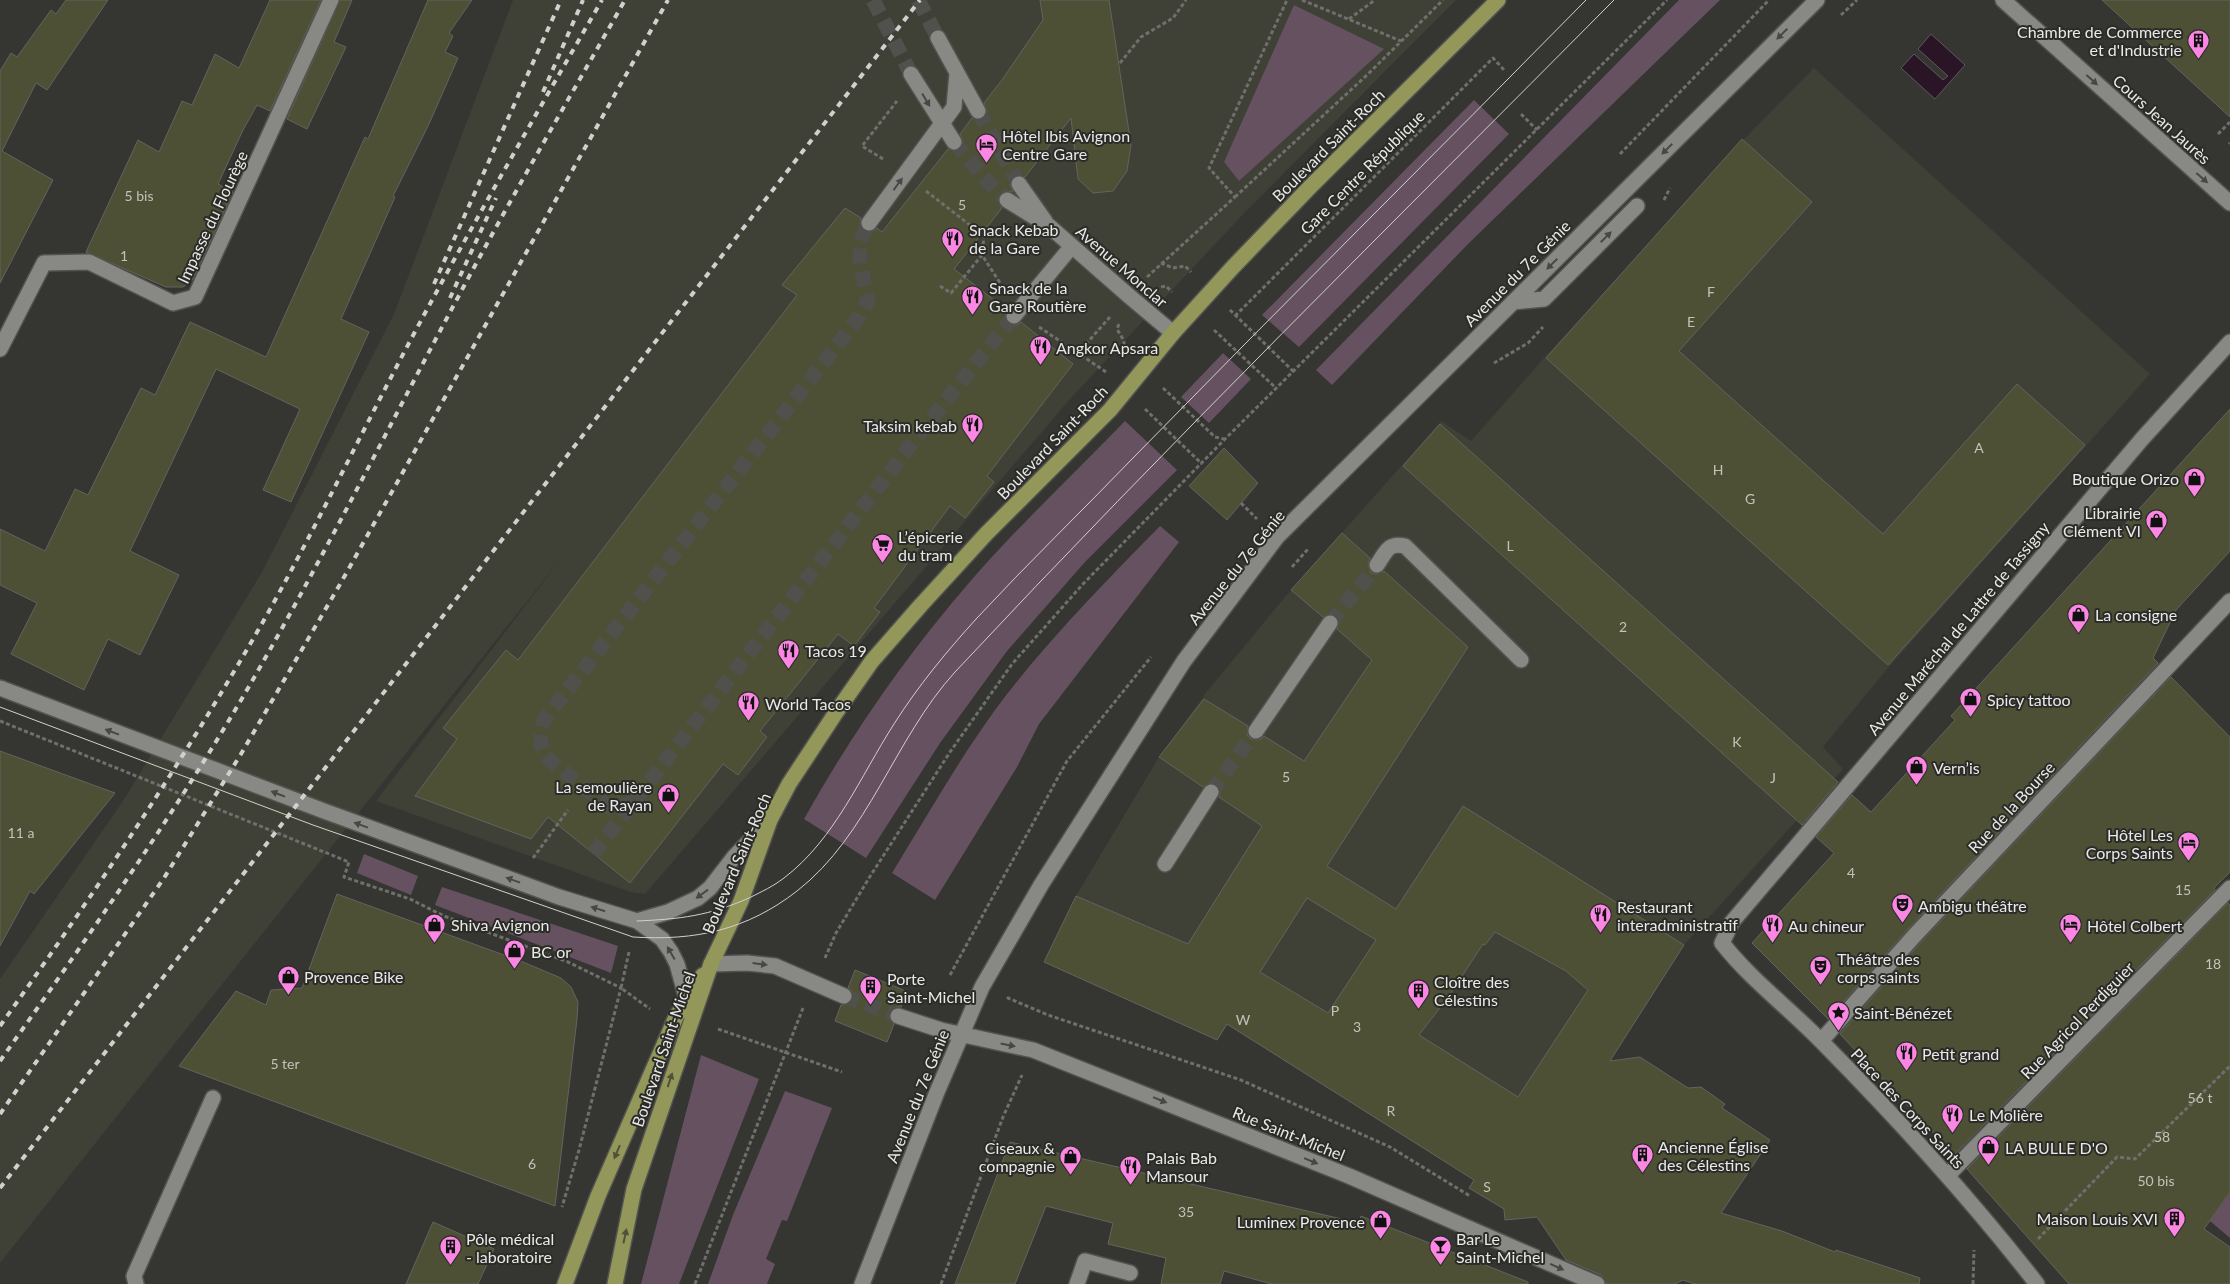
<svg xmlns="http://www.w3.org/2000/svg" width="2230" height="1284" viewBox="0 0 2230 1284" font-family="Lato,sans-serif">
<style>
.built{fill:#3f4036}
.green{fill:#665161}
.water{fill:#291525;stroke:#63555f}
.building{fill:#4d5034;stroke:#636460;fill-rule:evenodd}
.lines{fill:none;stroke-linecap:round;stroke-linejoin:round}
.minor-tunnel{stroke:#50514d;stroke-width:15;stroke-dasharray:15 8;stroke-linecap:butt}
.minor-casing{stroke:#52524f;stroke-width:18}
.major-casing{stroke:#52524f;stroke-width:18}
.path{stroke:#6f706d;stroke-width:3;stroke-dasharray:4 2.5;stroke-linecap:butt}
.minor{stroke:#888984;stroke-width:15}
.major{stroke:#939759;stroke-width:15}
.tram{stroke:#d0d1ce;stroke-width:1}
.rail{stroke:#d0d1ce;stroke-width:4;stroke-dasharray:6 6;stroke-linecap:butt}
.oneway{fill:#474844}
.oneway2{fill:#4f5139}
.labels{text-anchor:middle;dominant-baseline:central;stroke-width:4;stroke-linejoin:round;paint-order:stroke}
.number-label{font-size:14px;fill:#c2c3ba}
.poi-label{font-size:16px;fill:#e9e9e7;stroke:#2b2c28;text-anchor:start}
.street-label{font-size:16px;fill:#e9e9e7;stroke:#2b2c28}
</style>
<rect width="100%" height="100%" fill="#353632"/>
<path class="built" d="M513 0H1456L1248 209 1071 398 645 894 630 892 376 801 560 560 0 1263V979L123 801 262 572 394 314Z
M1814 68 2150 374 1888 668 1823 747 1843 769 1684 945 1512 1211 1513 1219 1505 1220 1504 1209 1469 1188 1474 1180 1227 1025 1217 1040 1044 962 1076 896 1159 757 1208 690 1285 597 1441 421 1471 441 1544 358 1752 131Z"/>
<path class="green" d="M1679 0H1720L1468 244 1332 385 1316 370Z
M1294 5 1384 49 1239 181 1224 162Z
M1474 100 1509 134 1299 347 1262 315Z
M1223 353 1251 379 1209 423 1181 397Z
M1125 421 1177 470 1085 562 1007 651 940 743 866 858 804 819C851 735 905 657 968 584 1017 527 1073 475 1125 421Z
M1160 526 1179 542 1039 724 1017 767 935 900 892 873C929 813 964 750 1007 694 1054 634 1107 580 1160 526Z
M364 854 418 876 411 895 357 873Z
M442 887 618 946 611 973 435 905Z
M701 1055 759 1079 679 1284H641Z
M785 1091 832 1108 787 1221 782 1220 766 1259 775 1264 767 1284H708L733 1215Z
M2230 1193V1238L2210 1221Z"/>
<path class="water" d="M1931 34 1965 65 1935 99 1901 68 1914 54 1943 80 1948 76 1918 49Z"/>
<path class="building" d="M66 0H108L47 90 36 83 2 151 53 180 0 283V71L11 53 17 57 51 10 56 14Z
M270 0H321L270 111 257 105 243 130 218 184 233 192 193 279 183 287H166L86 252 138 140 159 152 182 101 192 105 215 54 239 68Z
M340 0H352L334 42 346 47 307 129 287 119Z
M428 0H472L449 33 453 36 445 52 458 58 429 124 393 196 395 197 341 319 369 332 291 502 263 490 300 409 216 369 130 551 179 575 140 655 108 639 84 690 11 654 37 603 0 585V529L45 551 75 489 88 495 141 388 155 395 190 322 266 357 365 137 368 139Z
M1040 0H1109L1131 145 1127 171 1113 191 1093 193 1078 179 1071 118 1025 177 1018 175 1011 180 1010 185 1013 192 1007 191 999 195 998 200 1002 208 954 269 1007 310 1005 319 1008 323 1017 325 1021 322 1073 364 987 476 994 482 965 518 950 506 874 608 880 612 854 646 838 634 760 731 767 737 738 775 723 764 630 883 548 817 531 839 415 796 457 739 443 728 506 650 518 660 797 295 782 285 845 208 861 218 860 226 864 231 872 232 877 228 882 232 948 149 955 151 962 147 963 141 960 134 972 118 978 120 986 116 987 111 984 103 1002 80 1043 20Z
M2102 0H2230V117Z
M1742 139 1812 202 1679 351 1883 534 2017 384 2085 445 1888 665 1546 358Z
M2230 409V551L2176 610 2153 658 2158 663 1908 929 1828 1019 1752 943 1834 853 1816 837 1852 795 1871 812 1955 720 1951 716Z
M1440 424 1838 782 1802 825 1403 466Z
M1224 448 1258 483 1227 520 1189 486Z
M1342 533 1370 558 1368 565 1371 573 1377 574 1384 571 1468 647 1327 866 1396 909 1463 806 1684 945 1610 1061 1640 1057 1688 1088 1701 1087 1725 1104 1722 1108 1770 1140 1721 1213 1782 1231 1835 1252 1836 1250 1920 1278 1919 1284H1695L1683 1280 1675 1284H1606L1601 1275 1566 1260 1537 1217 1505 1220 1504 1209 1469 1188 1474 1180 1227 1024 1217 1040 1044 962 1076 896 1188 944 1262 826 1219 797 1220 792 1216 784 1211 783 1203 787 1159 757 1204 699 1248 726 1247 735 1251 739 1260 740 1264 736 1304 761 1372 660 1337 629 1339 623 1336 616 1330 614 1323 617 1291 590ZM1307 898 1376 940 1328 1013 1260 972ZM1495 932 1566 971 1588 990 1518 1097 1419 1035 1449 996 1483 944 1485 945Z
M2171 677 2230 737V872L2214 888 2215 890 1954 1155 1840 1034 1922 941Z
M0 751 115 793 34 894 30 891 0 946Z
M337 894 523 962 561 978 571 987 578 1002 577 1019 555 1206 179 1066 236 991 266 1005 271 990 302 988Z
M2228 903 2230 905V1192L2204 1229 2230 1247V1284H2069L1967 1169Z
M855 970 908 992 901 1007H896L889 1013V1018L894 1024 887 1042 835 1021 841 1005 849 1004 853 999 852 991 848 988Z
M1010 1142 1359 1223 1361 1216 1528 1282V1284H1272L1224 1271 1220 1284H1161L1166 1258 1108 1244 1113 1223 1046 1206 1015 1284H955Z
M433 1222 494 1249 478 1284H406Z"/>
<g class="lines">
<path class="minor-tunnel" d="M873 0 911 74
M918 0 938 38
M978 111 1019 184
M954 142 987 181 1007 200
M1330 623 1377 565
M1211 792 1256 731
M634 802 620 807H608L546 757C538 744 540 735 544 720L859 317 868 300 860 263V242L869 223
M593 854 931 419 1014 316
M844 996 898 1016"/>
<defs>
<path id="minor" d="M2003 0 2230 203
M938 38 978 111
M911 74 954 142
M1019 184 1045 221
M1007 200 1049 226 1129 296 1173 333
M869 223 954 107 957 73
M1513 302 1544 299 1637 206
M1014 316 1072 246
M0 349 44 263 89 262 173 303 195 297 331 0
M1377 565C1386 552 1388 542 1405 546L1521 660
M0 688 324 811 559 897 637 921 662 939 671 952 677 964 689 1007
M1256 731 1330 623
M1165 864 1211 792
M637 921 668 912 698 898 710 888 734 857 770 820
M711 964 747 963 775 966 844 996
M898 1016 941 1030 1033 1050 1349 1176 1597 1284
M1821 1041 1915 935 2230 601
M1948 1175 2230 888
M136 1284 134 1276 213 1098
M862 1284 937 1092 982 987 1041 885 1184 661 1277 537 1817 0
M1077 1284 1085 1261 1130 1273
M2037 1284C1971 1199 1898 1119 1822 1042 1789 1008 1751 980 1722 943L1732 922 2142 439 2230 342"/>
<path id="major" d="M565 1284 598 1196 676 1017 703 975
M615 1284 634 1189 711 964 741 901 770 820 789 784 837 711 872 661 921 605 986 534 1110 410 1173 333 1233 267 1310 187 1498 0"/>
</defs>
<use href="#minor" class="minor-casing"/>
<use href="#major" class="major-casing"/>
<path class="path" d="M1302 0 1401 41
M1841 15 1857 0
M1349 19 1375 0
M1120 63 1141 37 1173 18 1186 0
M1521 114 1537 130
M2218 134 2230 122
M2229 144 2230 143
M1620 154 1769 0
M883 159 862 146 897 101
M926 191 984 236 982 255
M1235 197 1367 75 1443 0
M1664 200 1670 188
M1161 263 1173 268 1185 266 1191 272
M1147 277 1235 197 1209 168 1287 0
M940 286 951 293 982 255 1002 286
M1161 287 1166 286 1172 292
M1230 310 1294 372
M1235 316 1493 58 1505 71
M1119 324 1117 329 1124 341V348
M1039 327 1078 353
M1214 330 1277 389
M1494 363 1528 343 1543 327
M1106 372 1078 353 1110 317
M1163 388 1215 437 1224 439
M1145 409 1202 464
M1241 503 1257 519
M1292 567 1308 549
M0 721 349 862 344 877 410 899 444 916 568 962 621 988 579 1150 562 1207
M533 858 568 810
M629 952 621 988 650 1009
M825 958 836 933 869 878 950 752 1012 664 1083 584 1225 439 1667 0
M950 975 1067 761 1151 657
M1009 997 1008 998 1048 1015 1241 1080 1390 1147 1470 1196
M718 1029 842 1072
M2038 1239 2117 1157 2135 1159 2230 1066
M695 1284 803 1008
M941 1284 1003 1117 1022 1075
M1973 1284 1974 1250"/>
<use href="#minor" class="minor"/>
<use href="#major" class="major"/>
<path class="tram" d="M0 707 313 825 633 937C695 941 747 930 797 891 869 835 894 739 955 672 1169 443 1393 223 1614 0
M637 921C681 919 708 916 749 898 761 892 774 886 784 878 835 839 860 777 894 724 918 686 947 651 977 618 1028 563 1082 511 1133 458 1283 304 1436 153 1586 0"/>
<path class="rail" d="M543 92 583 0
M434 284 561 0
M450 298 496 198
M0 1026C94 894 184 760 264 620 318 524 365 425 417 328 476 218 539 109 602 0
M0 1061C85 941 170 821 244 695 322 561 391 422 464 286 516 189 571 95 625 0
M0 1114 164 878 241 754 339 586 668 0
M0 1188 920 0"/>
</g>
<defs><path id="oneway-solid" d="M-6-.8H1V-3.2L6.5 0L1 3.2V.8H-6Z" transform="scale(1.25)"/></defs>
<g class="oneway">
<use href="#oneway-solid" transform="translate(1782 34) rotate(135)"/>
<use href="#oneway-solid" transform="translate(2092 80) rotate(42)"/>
<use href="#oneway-solid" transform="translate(926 100) rotate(59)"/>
<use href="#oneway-solid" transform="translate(1667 149) rotate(135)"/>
<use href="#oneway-solid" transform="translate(2202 178) rotate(41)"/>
<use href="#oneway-solid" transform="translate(898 184) rotate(-54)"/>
<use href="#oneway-solid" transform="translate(1606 237) rotate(-45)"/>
<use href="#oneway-solid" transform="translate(1552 264) rotate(135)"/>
<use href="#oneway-solid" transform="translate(112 732) rotate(-159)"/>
<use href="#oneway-solid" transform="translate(278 794) rotate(-159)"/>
<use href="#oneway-solid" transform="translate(361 825) rotate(-160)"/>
<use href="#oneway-solid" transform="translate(513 880) rotate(-160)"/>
<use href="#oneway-solid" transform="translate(702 894) rotate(144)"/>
<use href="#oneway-solid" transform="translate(598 909) rotate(-163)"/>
<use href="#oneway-solid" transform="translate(671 953) rotate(-120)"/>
<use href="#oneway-solid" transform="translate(760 964) rotate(7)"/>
<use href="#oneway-solid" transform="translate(1008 1045) rotate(11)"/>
<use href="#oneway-solid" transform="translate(1160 1100) rotate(22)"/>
<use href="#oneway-solid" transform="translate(1311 1161) rotate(22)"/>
<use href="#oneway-solid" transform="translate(1557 1267) rotate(24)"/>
</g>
<g class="oneway2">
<use href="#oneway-solid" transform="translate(670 1080) rotate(-72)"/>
<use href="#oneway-solid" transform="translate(617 1152) rotate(113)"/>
<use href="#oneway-solid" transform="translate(625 1236) rotate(-78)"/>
</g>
<defs>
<symbol id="building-pin" viewBox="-11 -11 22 30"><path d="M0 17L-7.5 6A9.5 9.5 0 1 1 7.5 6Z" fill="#fc86e3" stroke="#2b2c28"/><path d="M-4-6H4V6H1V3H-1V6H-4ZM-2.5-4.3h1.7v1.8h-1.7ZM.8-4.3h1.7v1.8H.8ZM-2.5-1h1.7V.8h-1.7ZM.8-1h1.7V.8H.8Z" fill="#111"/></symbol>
<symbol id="hotel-pin" viewBox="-11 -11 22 30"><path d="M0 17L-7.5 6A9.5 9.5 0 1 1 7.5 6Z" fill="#fc86e3" stroke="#2b2c28"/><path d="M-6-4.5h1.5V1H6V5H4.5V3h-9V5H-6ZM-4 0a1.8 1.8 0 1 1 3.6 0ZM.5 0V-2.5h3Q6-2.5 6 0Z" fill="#111"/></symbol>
<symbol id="restaurant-pin" viewBox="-11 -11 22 30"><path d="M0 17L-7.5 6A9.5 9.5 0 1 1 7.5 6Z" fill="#fc86e3" stroke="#2b2c28"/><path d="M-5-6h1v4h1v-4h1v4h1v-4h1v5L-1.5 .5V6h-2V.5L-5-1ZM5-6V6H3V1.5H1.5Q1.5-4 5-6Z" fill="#111"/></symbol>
<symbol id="shop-pin" viewBox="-11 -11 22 30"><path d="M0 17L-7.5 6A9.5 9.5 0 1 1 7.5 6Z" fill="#fc86e3" stroke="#2b2c28"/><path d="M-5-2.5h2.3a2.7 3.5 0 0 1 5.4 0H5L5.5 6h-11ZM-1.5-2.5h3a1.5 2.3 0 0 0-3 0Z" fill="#111"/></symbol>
<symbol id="supermarket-pin" viewBox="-11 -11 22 30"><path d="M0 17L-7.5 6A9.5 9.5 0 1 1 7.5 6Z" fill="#fc86e3" stroke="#2b2c28"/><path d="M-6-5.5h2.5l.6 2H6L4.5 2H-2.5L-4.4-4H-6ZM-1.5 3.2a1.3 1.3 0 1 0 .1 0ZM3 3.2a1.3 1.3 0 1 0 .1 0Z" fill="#111"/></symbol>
<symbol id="theatre-pin" viewBox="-11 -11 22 30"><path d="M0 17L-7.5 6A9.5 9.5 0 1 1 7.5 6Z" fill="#fc86e3" stroke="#2b2c28"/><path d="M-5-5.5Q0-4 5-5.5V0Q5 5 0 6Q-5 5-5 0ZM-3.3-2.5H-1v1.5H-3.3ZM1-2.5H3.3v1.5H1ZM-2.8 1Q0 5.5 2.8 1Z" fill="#111"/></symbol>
<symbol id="sight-pin" viewBox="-11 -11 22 30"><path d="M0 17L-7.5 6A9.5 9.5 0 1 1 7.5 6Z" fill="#fc86e3" stroke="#2b2c28"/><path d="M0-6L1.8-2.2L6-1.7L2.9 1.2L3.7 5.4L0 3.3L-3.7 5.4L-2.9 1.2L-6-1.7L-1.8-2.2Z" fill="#111"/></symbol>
<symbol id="bar-pin" viewBox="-11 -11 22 30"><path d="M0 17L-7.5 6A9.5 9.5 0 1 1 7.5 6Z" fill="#fc86e3" stroke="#2b2c28"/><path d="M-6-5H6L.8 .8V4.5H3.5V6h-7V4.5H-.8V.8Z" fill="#111"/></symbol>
</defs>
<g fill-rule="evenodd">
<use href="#building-pin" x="2186" y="28" width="25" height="34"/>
<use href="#hotel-pin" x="974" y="132" width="25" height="34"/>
<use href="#restaurant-pin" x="940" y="226" width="25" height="34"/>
<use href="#restaurant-pin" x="960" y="284" width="25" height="34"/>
<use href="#restaurant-pin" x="1028" y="334" width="25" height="34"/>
<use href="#restaurant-pin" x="960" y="412" width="25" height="34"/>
<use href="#shop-pin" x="2182" y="466" width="25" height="34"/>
<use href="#shop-pin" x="2144" y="508" width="25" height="34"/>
<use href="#supermarket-pin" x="870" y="532" width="25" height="34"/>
<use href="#shop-pin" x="2066" y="602" width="25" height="34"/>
<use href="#restaurant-pin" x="776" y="638" width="25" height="34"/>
<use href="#shop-pin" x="1958" y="686" width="25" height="34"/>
<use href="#restaurant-pin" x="736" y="690" width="25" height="34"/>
<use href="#shop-pin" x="1904" y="754" width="25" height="34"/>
<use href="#shop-pin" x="656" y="782" width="25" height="34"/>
<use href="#hotel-pin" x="2176" y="830" width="25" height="34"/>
<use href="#theatre-pin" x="1890" y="892" width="25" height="34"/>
<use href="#restaurant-pin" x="1588" y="902" width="25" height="34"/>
<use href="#shop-pin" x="422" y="912" width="25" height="34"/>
<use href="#restaurant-pin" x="1760" y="912" width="25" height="34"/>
<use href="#hotel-pin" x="2058" y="912" width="25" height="34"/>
<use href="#shop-pin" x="502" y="938" width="25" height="34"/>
<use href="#theatre-pin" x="1808" y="954" width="25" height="34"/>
<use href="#shop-pin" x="276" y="964" width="25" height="34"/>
<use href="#building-pin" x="858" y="974" width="25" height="34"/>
<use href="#building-pin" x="1406" y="978" width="25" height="34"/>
<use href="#sight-pin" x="1826" y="1000" width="25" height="34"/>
<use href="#restaurant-pin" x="1894" y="1040" width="25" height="34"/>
<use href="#restaurant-pin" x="1940" y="1102" width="25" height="34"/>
<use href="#shop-pin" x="1976" y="1134" width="25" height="34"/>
<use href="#building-pin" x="1630" y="1142" width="25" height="34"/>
<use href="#shop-pin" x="1058" y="1144" width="25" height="34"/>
<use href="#restaurant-pin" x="1118" y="1154" width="25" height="34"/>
<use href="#building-pin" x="2162" y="1206" width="25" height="34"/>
<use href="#shop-pin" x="1368" y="1208" width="25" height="34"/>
<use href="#building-pin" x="438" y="1234" width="25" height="34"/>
<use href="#bar-pin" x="1428" y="1234" width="25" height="34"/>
</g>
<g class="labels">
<g class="number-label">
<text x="139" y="195">5 bis</text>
<text x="962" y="204">5</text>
<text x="124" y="255">1</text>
<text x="1711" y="291">F</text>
<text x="1691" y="321">E</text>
<text x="1979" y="447">A</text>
<text x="1718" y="469">H</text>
<text x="1750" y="498">G</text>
<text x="1510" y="545">L</text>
<text x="1623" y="626">2</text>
<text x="1737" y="741">K</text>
<text x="1286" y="776">5</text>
<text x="1773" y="777">J</text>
<text x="21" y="832">11 a</text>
<text x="1851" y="872">4</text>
<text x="2183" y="889">15</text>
<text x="2213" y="963">18</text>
<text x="1335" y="1010">P</text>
<text x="1243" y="1019">W</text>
<text x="1357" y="1026">3</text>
<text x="285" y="1063">5 ter</text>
<text x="2200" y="1097">56 t</text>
<text x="1391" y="1110">R</text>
<text x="2162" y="1136">58</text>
<text x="532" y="1163">6</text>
<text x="2156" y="1180">50 bis</text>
<text x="1487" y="1186">S</text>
<text x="1186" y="1211">35</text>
</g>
<g class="poi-label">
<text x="2182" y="31" text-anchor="end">Chambre de Commerce<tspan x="2182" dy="18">et d'Industrie</tspan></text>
<text x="1002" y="135">Hôtel Ibis Avignon<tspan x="1002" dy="18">Centre Gare</tspan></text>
<text x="969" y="229">Snack Kebab<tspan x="969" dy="18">de la Gare</tspan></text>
<text x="989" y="287">Snack de la<tspan x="989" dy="18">Gare Routière</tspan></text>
<text x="1056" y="347">Angkor Apsara</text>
<text x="957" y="425" text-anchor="end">Taksim kebab</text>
<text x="2179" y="478" text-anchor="end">Boutique Orizo</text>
<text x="2141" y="512" text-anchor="end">Librairie<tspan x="2141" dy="18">Clément VI</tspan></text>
<text x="898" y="536">L’épicerie<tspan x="898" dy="18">du tram</tspan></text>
<text x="2095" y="614">La consigne</text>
<text x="805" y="650">Tacos 19</text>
<text x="1987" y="699">Spicy tattoo</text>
<text x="765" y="703">World Tacos</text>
<text x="1933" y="767">Vern’is</text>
<text x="652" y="786" text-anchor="end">La semoulière<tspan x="652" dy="18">de Rayan</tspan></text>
<text x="2173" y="834" text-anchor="end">Hôtel Les<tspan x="2173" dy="18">Corps Saints</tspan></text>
<text x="1918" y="905">Ambigu théâtre</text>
<text x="1617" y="906">Restaurant<tspan x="1617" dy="18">interadministratif</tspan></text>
<text x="451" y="924">Shiva Avignon</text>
<text x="1788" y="925">Au chineur</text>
<text x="2087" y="925">Hôtel Colbert</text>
<text x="531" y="951">BC or</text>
<text x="1837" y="958">Théâtre des<tspan x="1837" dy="18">corps saints</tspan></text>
<text x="304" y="976">Provence Bike</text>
<text x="887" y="978">Porte<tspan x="887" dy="18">Saint-Michel</tspan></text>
<text x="1434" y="981">Cloître des<tspan x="1434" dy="18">Célestins</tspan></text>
<text x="1854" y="1012">Saint-Bénézet</text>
<text x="1922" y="1053">Petit grand</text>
<text x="1969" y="1114">Le Molière</text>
<text x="1658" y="1146">Ancienne Église<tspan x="1658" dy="18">des Célestins</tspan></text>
<text x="1055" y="1147" text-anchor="end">Ciseaux &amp;<tspan x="1055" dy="18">compagnie</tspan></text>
<text x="2005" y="1147">LA BULLE D'O</text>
<text x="1146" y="1157">Palais Bab<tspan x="1146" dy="18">Mansour</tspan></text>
<text x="2158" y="1218" text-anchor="end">Maison Louis XVI</text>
<text x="1365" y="1221" text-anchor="end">Luminex Provence</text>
<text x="466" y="1238">Pôle médical<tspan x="466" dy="18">- laboratoire</tspan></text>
<text x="1456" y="1238">Bar Le<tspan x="1456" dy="18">Saint-Michel</tspan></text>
</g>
<g class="street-label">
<text transform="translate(2162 119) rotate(42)">Cours Jean Jaurès</text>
<text transform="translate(1328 145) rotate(-45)">Boulevard Saint-Roch</text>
<text transform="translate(1362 172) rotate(-45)">Gare Centre République</text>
<text transform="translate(212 217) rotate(-65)">Impasse du Flourège</text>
<text transform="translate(1122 266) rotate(41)">Avenue Monclar</text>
<text transform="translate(1517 273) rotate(-45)">Avenue du 7e Génie</text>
<text transform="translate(1052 442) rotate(-46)">Boulevard Saint-Roch</text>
<text transform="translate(1236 567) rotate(-51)">Avenue du 7e Génie</text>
<text transform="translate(1958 628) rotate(-50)">Avenue Maréchal de Lattre de Tassigny</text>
<text transform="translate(2011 807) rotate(-47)">Rue de la Bourse</text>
<text transform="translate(736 863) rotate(-67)">Boulevard Saint-Roch</text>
<text transform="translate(2077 1020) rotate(-46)">Rue Agricol Perdiguier</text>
<text transform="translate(663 1049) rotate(-71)">Boulevard Saint-Michel</text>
<text transform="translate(917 1096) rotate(-68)">Avenue du 7e Génie</text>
<text transform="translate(1908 1108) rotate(47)">Place des Corps Saints</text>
<text transform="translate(1289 1133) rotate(22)">Rue Saint-Michel</text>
</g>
</g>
</svg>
